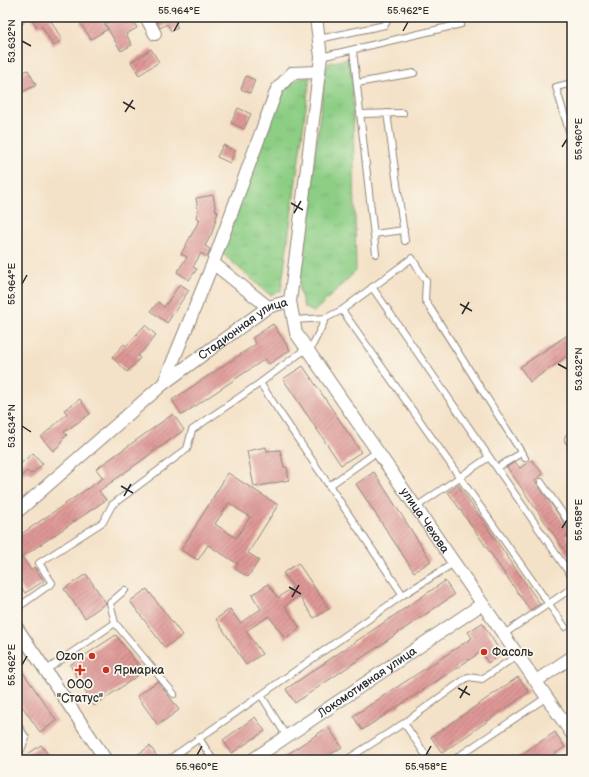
<svg xmlns="http://www.w3.org/2000/svg" width="589" height="777" viewBox="0 0 589 777" font-family="'Balsamiq Sans',sans-serif">
<style>
.grass{fill:url(#grass-tufts);stroke:#5c7c58}
.building{fill:url(#building-hatch);fill-rule:evenodd}
.lines{fill:none;stroke-linecap:round;stroke-linejoin:round}
.service-casing{stroke:#90867a;stroke-width:8}
.minor-casing{stroke:#90867a;stroke-width:14}
.service{stroke:#fff;stroke-width:6}
.minor{stroke:#fff;stroke-width:12}
.ticks{fill:none;stroke:#2b2b2b;stroke-width:1.5}
.poi-dot{fill:#c8321e;stroke:#fbf7ec;stroke-width:1.5}
.labels{text-anchor:middle;dominant-baseline:central;stroke-width:3.5;stroke-linejoin:round;paint-order:stroke}
.street-label{font-size:12px;fill:#2b2b2b;stroke:#fbf7ec}
.poi-label{font-size:12px;fill:#2b2b2b;stroke:#fbf7ec;text-anchor:start}
.neatline{fill:none;stroke:#2b2b2b;stroke-width:1.5}
.ticks-label{font-size:10px;text-anchor:middle;fill:#2b2b2b}
</style>
<defs>
<pattern id="grass-tufts" width="24" height="20" patternUnits="userSpaceOnUse"><rect width="24" height="20" fill="#8dce85"/><path d="M3 7l-1-3M5 7V3M7 7l1-3M15 17l-1-3M17 17v-4M19 17l1-3" fill="none" stroke="#7ab173"/></pattern>
<pattern id="building-hatch" width="6" height="6" patternUnits="userSpaceOnUse"><rect width="6" height="6" fill="#de9795"/><path d="M-1 1l2-2M0 6l6-6M5 7l2-2" fill="none" stroke="#b47b7a"/></pattern>
</defs>
<rect width="100%" height="100%" fill="#fbf7ec"/>
<filter id="ink" filterUnits="userSpaceOnUse"><feTurbulence type="fractalNoise" baseFrequency=".025" numOctaves="2"/><feDisplacementMap in="SourceGraphic" scale="8" xChannelSelector="R" yChannelSelector="G"/><feConvolveMatrix kernelMatrix="1 2 1 2 8 2 1 2 1" color-interpolation-filters="sRGB"/></filter>
<filter id="wash" filterUnits="userSpaceOnUse"><feTurbulence type="fractalNoise" baseFrequency=".012" numOctaves="4" result="noise"/><feDisplacementMap in="SourceGraphic" scale="16" xChannelSelector="R" yChannelSelector="G"/><feGaussianBlur stdDeviation="0.9" result="paint"/><feColorMatrix in="noise" values="0 0 0 0 0 0 0 0 0 0 0 0 0 0 0 0 0 1.4 0 .05"/><feComposite in="paint" operator="in"/></filter>
<g filter="url(#wash)">
<rect width="100%" height="100%" fill="#f4e2c8"/>
<path class="grass" d="M352 58 356 271 314 312 304 307 299 288 325 73 329 63Z
M310 77 281 291 270 295 222 253 280 93 291 80Z"/>
<g id="blocks">
<path class="building" d="M31 17H54L50 19 62 40 53 46 41 25 37 27Z
M89 17H100L108 29 91 39 80 23Z
M117 17H131L137 28 126 34 132 45 121 51 105 24Z
M162 17H180L174 20 178 28 171 31 167 24 160 28 156 20Z
M151 49 159 62 139 75 131 62Z
M28 70 36 85 23 92 17 81V75Z
M246 76 255 80 250 93 241 89Z
M238 108 251 114 244 129 231 123Z
M223 145 235 151 230 163 217 157Z
M213 195 216 211 218 212 212 233 205 246 210 249 207 257 201 253 193 267 197 269 189 280 177 272 187 257 181 254 200 219 196 218 198 210 196 198Z
M180 284 189 290 167 323 151 311 158 302 164 307Z
M273 324 290 350 269 364 265 359 182 415 172 400 256 344 252 338Z
M145 325 156 335 138 356 140 358 127 372 112 357 124 344 126 346Z
M572 332V353L530 382 520 367Z
M303 366 361 452 341 465 283 379Z
M80 399 90 414 64 432 67 435 61 441 62 443 53 451 41 437 67 414 64 410Z
M173 414 184 430 99 491 106 500 22 557 31 570 34 567 44 581 25 593 17 581V537L103 478 96 469Z
M266 447 267 451 280 450 284 467H287L289 480 254 487 247 451Z
M33 453 43 464 31 474 27 471 17 480V467Z
M532 460 543 474 535 480 571 533 566 536 572 544V561L507 467 515 462 520 468Z
M374 472 431 561 414 572 356 484Z
M228 473 278 505 248 553 259 560 248 577 235 569 238 564 208 545 198 560 181 550ZM229 503 250 517 236 538 215 524Z
M458 485 540 604 530 610 448 492Z
M298 563 329 609 314 618 299 596 285 606 300 628 285 639 269 616 246 631 262 654 246 665 216 619 230 609 240 623 261 609 252 595 268 584 278 598 293 587 283 573Z
M86 574 106 603 85 618 64 589Z
M445 581 454 595 295 703 286 689Z
M147 589 182 635 165 648 130 601Z
M482 623 502 654 488 663 481 652 362 730 353 716 472 638 468 632Z
M116 635 143 672 94 706 70 665Z
M17 664 57 721 40 732 17 699Z
M518 677 529 692 442 753 431 737Z
M158 681 179 710 158 725 137 696Z
M255 717 265 731 232 753 223 740Z
M328 727 342 747 325 758 323 755 315 760H279Z
M555 732 565 747 545 760H513Z
M41 745 52 760H21L22 758Z
M150 746 159 760H130Z"/>
</g>
</g>
<g filter="url(#ink)">
<use href="#blocks" fill-opacity="0" stroke="#90867a" stroke-width="1"/>
<g class="lines">
<defs>
<path id="service" d="M319 39 385 25 389 17
M353 50 376 254
M321 57 461 24
M357 83 414 73
M572 83 556 87 572 141
M387 113 405 241
M361 114 403 113
M374 234 404 230
M372 287 572 577
M342 310 565 627
M294 320 326 318
M307 348 260 383 403 595 454 563
M309 352 326 318 342 310 412 258 426 281 425 300 525 458
M497 468 521 453
M541 482 572 527
M329 486 378 451
M416 507 489 457
M17 608 52 583 39 563 103 522 112 505 187 449 192 430 260 383
M115 623 110 603 125 590
M504 634 572 588
M45 671 115 623 174 694
M404 723 429 760
M17 724 26 738 17 759
M287 737 261 695 403 595
M199 738 213 760
M171 758 261 695
M346 760 404 723 468 677 482 679 518 655
M453 760 547 697
M571 760 572 759"/>
<g id="minor">
<path d="M17 17 18 19"/>
<path d="M146 17 155 34"/>
<path d="M213 263 268 307"/>
<path id="s1" d="M290 301 296 333 572 734"/>
<path d="M164 383 213 263 277 89 292 73 319 72"/>
<path d="M571 439 572 440"/>
<path id="s2" d="M17 512 163 384 268 307 290 301 321 57 316 17"/>
<path d="M17 628 106 760"/>
<path d="M536 681 572 657"/>
<path id="s3" d="M252 760 482 604"/>
</g>
</defs>
<use href="#service" class="service-casing"/>
<use href="#minor" class="minor-casing"/>
<use href="#service" class="service"/>
<use href="#minor" class="minor"/>
</g>
</g>
<path class="ticks" d="M174 31 179 22M403 31 408 22M22 41 31 46M123 102 135 109M125 112 133 100M562 147 567 139M291 203 303 210M294 213 301 201M22 284 27 275M460 304 472 311M462 314 469 302M558 364 567 369M22 426 31 432M121 486 133 493M124 496 131 484M562 528 567 520M289 587 301 594M292 597 299 585M22 665 27 656M458 688 470 695M460 698 467 686M197 755 202 746M426 755 431 746"/>
<g class="poi-dot">
<circle cx="484" cy="652" r="4"/>
<circle cx="92" cy="656" r="4"/>
<path d="M78 664h4v4h4v4h-4v4h-4v-4h-4v-4h4z"/>
<circle cx="106" cy="670" r="4"/>
</g>
<g class="labels">
<g class="street-label">
<text stroke="none"><textPath href="#s2" startOffset="292">Стадионная улица</textPath></text>
<text stroke="none"><textPath href="#s1" startOffset="260">улица Чехова</textPath></text>
<text stroke="none"><textPath href="#s3" startOffset="139">Локомотивная улица</textPath></text>
</g>
<g class="poi-label">
<text x="492" y="652">Фасоль</text>
<text x="84" y="656" text-anchor="end">Ozon</text>
<text x="114" y="670">Ярмарка</text>
<text x="80" y="684" text-anchor="middle">ООО<tspan x="80" dy="14">"Статус"</tspan></text>
</g>
</g>
<rect width="589" height="777" fill="none" stroke="#fbf7ec" stroke-width="44"/>
<rect x="22" y="22" width="545" height="733" class="neatline"/>
<g class="ticks-label">
<text x="179" y="14">55.964°E</text>
<text x="408" y="14">55.962°E</text>
<text transform="translate(11 41) rotate(-90)" y="4">53.632°N</text>
<text transform="translate(578 139) rotate(-90)" y="4">55.960°E</text>
<text transform="translate(11 284) rotate(-90)" y="4">55.964°E</text>
<text transform="translate(578 369) rotate(-90)" y="4">53.632°N</text>
<text transform="translate(11 426) rotate(-90)" y="4">53.634°N</text>
<text transform="translate(578 520) rotate(-90)" y="4">55.958°E</text>
<text transform="translate(11 665) rotate(-90)" y="4">55.962°E</text>
<text x="197" y="770">55.960°E</text>
<text x="426" y="770">55.958°E</text>
</g>
</svg>
